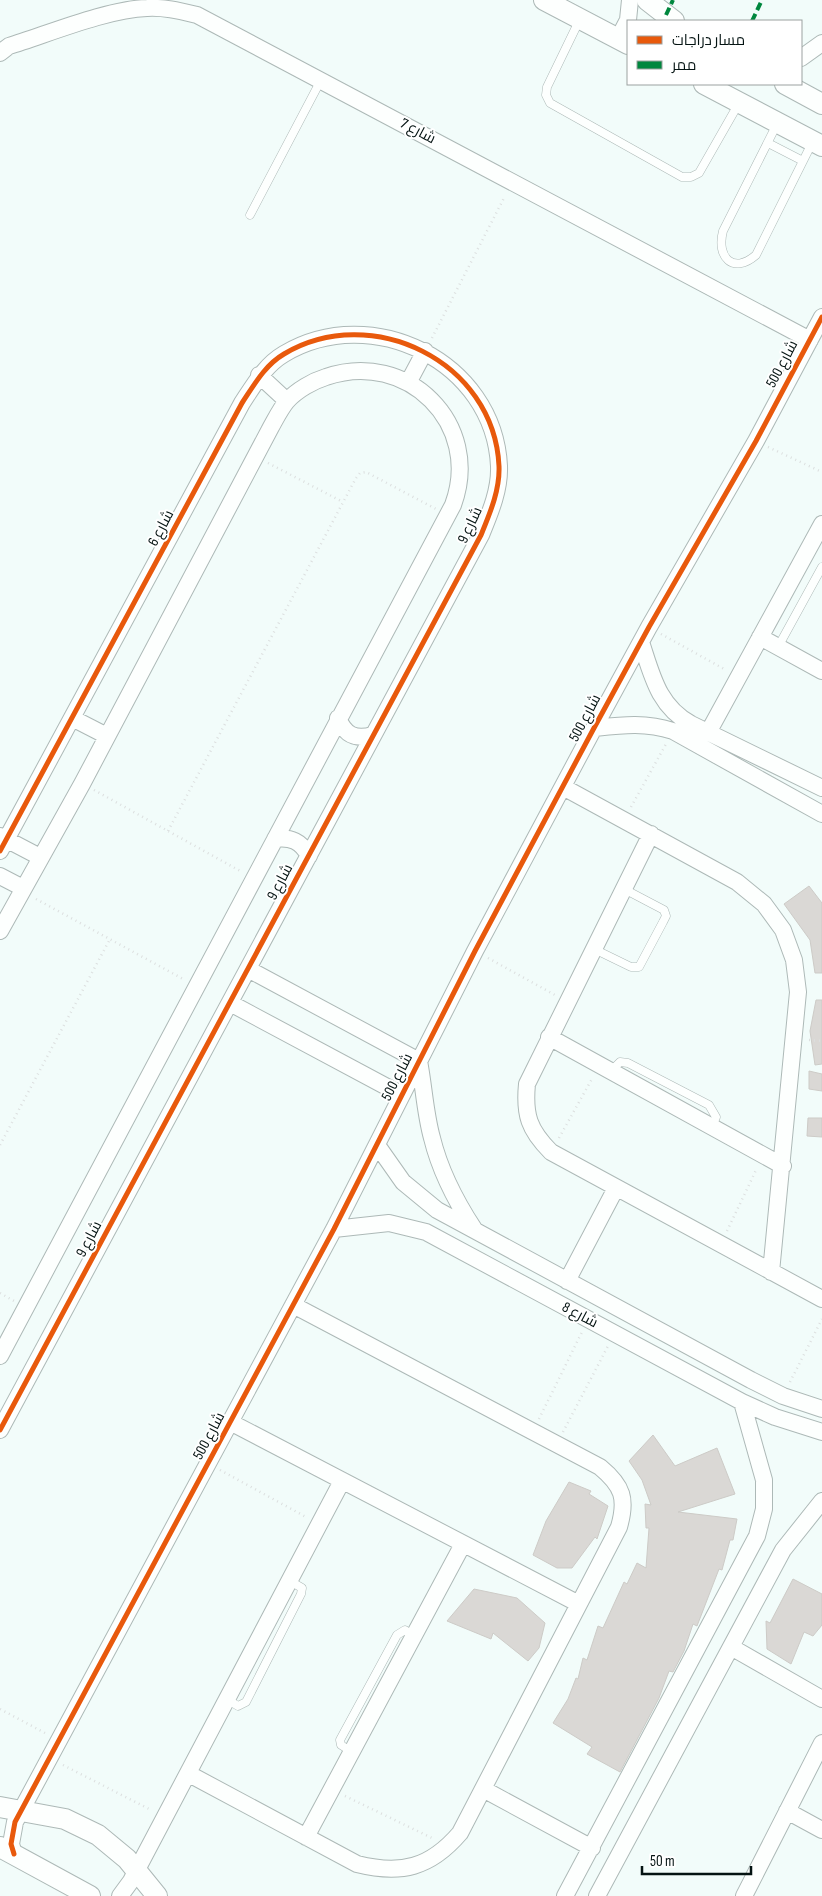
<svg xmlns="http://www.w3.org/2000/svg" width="822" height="1896" viewBox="0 0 822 1896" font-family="'Sofia Sans Condensed',Cairo,sans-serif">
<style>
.building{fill:#dad8d5;stroke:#cdcbc7}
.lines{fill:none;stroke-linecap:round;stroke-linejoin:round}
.service-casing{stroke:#adb9b7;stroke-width:9}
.minor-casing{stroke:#adb9b7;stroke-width:18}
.tertiary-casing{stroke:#adb9b7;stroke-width:22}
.path{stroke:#dcdfdf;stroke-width:2.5;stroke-dasharray:1 4;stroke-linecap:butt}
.service{stroke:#fdfffe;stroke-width:8}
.minor{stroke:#fdfffe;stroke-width:16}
.tertiary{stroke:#fdfffe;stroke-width:20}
.quiet{stroke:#00873e;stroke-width:4;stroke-dasharray:8 4;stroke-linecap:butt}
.cycleway-casing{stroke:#fff;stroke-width:8}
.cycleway{stroke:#e8590c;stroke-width:5}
.labels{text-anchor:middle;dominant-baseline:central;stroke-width:4;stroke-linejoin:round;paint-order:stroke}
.street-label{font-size:15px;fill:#041312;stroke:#fff}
</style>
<rect width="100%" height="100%" fill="#f2fcfa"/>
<path class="building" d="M809 886 822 903V973H815L810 940 784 904Z
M816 1000H822V1064L815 1065 810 1031Z
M809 1071 822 1074V1091L809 1089Z
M808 1118H822V1137L807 1136Z
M653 1435 675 1466 717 1448 735 1494 678 1512 737 1519 733 1540H730L722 1570 719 1569 697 1626 693 1624 684 1651 673 1672 669 1671 659 1698 620 1772 587 1754 592 1747 553 1723 568 1699 576 1678 578 1679 583 1658 587 1660 598 1626 603 1628 624 1582 627 1584 637 1563 646 1568 649 1528H646L645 1504 651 1505 642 1480 629 1461Z
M569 1482 591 1491 589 1494 608 1506 597 1539 595 1537 572 1568H557L533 1555 546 1521Z
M793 1579 822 1594V1625L813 1636 804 1632 791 1664 767 1649 766 1621 770 1623Z
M474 1589 517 1598 545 1623 539 1648 528 1661 493 1633 491 1639 447 1621Z"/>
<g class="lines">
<defs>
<path id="service" d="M579 21 547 87 546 95 550 103 682 177H691L699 173 739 103
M777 124 723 231C716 257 733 275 756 255L813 141
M768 143 803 161
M250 215 321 80
M778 647 822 567
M594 949 631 967H639L663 922 666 916 664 910 624 889
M611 1071 620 1062 628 1063 709 1105 716 1117 712 1127
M228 1700 238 1706 246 1702 301 1594 302 1588 290 1581
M352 1752 341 1745 340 1740 397 1635 405 1630 414 1636"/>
<path id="minor" d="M618 39 628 20 630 0
M0 53 9 46C48 34 108 9 147 8 164 7 180 11 197 15L810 340
M801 58 822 43
M259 375 287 401
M408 383 425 351
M760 637 822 671
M641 642C652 675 658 706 691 724L822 788
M72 718 107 736
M338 718C345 735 355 740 373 735
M594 728C622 725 646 722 673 731L822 814
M709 731 822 524
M563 787 737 882 764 904 783 930 794 960 798 992 771 1272
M651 834 527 1084C524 1115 529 1130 551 1152L822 1299
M0 836 40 857
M275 839C291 837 301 841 309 856
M0 851 242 403C254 385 265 365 284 354 371 302 494 361 499 466 500 490 490 513 481 535L0 1430
M0 876 23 888
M0 931 82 784 271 427C276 418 281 408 287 401 297 390 313 381 326 377 407 349 483 424 453 505L0 1356
M248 969 419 1061C424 1087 425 1113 432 1138 440 1171 455 1200 474 1229
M230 1003 402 1095
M549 1037 783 1166
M377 1145 403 1182 437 1210 751 1380 783 1396 822 1409
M334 1229 389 1223 426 1232 742 1402 775 1417 822 1432
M567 1281 616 1188
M230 1422 579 1604
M731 1647 822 1699
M189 1774 357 1864C401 1875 430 1868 460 1833L619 1527C627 1499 623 1486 600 1467L293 1305
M483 1789 592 1848
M787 1811 822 1830
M306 1837 463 1544
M14 1854 11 1844 15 1822 334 1229 475 951 594 728 649 627 756 441 822 317
M120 1896 131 1881 342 1481
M565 1896 757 1536 764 1509V1480L742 1402
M597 1896 783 1550 822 1501
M744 1896 822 1743"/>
<path id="tertiary" d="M544 0 628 44
M647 0 674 21
M704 84 822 146
M785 84 822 104
M0 1807 65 1819 98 1835 127 1859 157 1896
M0 1847 90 1896"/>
</defs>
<use href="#service" class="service-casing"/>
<use href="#minor" class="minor-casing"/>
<use href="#tertiary" class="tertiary-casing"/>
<path class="path" d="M432 338 505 196
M768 447 822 472
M268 463 343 502
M661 634 726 670
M94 790 242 872
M631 807 666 744
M168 831 356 478 360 473 366 472 436 509
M36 899 185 980
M488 958 555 995
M809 1040 822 1041
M559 1138 593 1077
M0 1145 110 939
M727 1231 757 1168
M0 1293 14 1301
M790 1382 822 1319
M539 1419 582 1332
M563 1432 608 1346
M220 1470 306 1517
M0 1709 45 1733
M63 1765 151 1810
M345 1796 432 1838"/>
<use href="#service" class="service"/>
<use href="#minor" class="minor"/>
<use href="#tertiary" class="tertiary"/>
<path class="quiet" d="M666 15 673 0
M752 21 762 0"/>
<defs>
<path id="cycleway" d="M0 851 242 403C254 385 265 365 284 354 371 302 494 361 499 466 500 490 490 513 481 535L0 1430
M14 1854 11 1844 15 1822 334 1229 475 951 594 728 649 627 756 441 822 317"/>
</defs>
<use href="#cycleway" class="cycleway-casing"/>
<use href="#cycleway" class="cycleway"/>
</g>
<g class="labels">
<g class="street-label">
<text transform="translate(418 131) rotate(28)">شارع 7</text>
<text transform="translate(782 364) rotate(-62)">شارع 500</text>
<text transform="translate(470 525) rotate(-65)">شارع 9</text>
<text transform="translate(161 528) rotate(-62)">شارع 6</text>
<text transform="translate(585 718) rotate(-62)">شارع 500</text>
<text transform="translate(280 882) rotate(-62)">شارع 9</text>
<text transform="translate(397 1077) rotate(-63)">شارع 500</text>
<text transform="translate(89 1239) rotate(-62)">شارع 9</text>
<text transform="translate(580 1315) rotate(28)">شارع 8</text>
<text transform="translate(209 1436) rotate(-62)">شارع 500</text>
</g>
</g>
<rect x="627" y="20" width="175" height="65" fill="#ffffff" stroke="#9ba1a0"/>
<rect x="637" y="36" width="25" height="8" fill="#e8590c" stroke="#9ba1a0"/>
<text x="672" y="45" font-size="15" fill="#041312">مسار دراجات</text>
<rect x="637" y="61" width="25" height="8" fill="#00873e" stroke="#9ba1a0"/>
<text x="672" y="70" font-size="15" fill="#041312">ممر</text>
<path d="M642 1866v8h109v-8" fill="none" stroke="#041312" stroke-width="2.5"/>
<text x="650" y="1866" font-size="15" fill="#041312" stroke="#ffffff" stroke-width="4" paint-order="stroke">50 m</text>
</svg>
